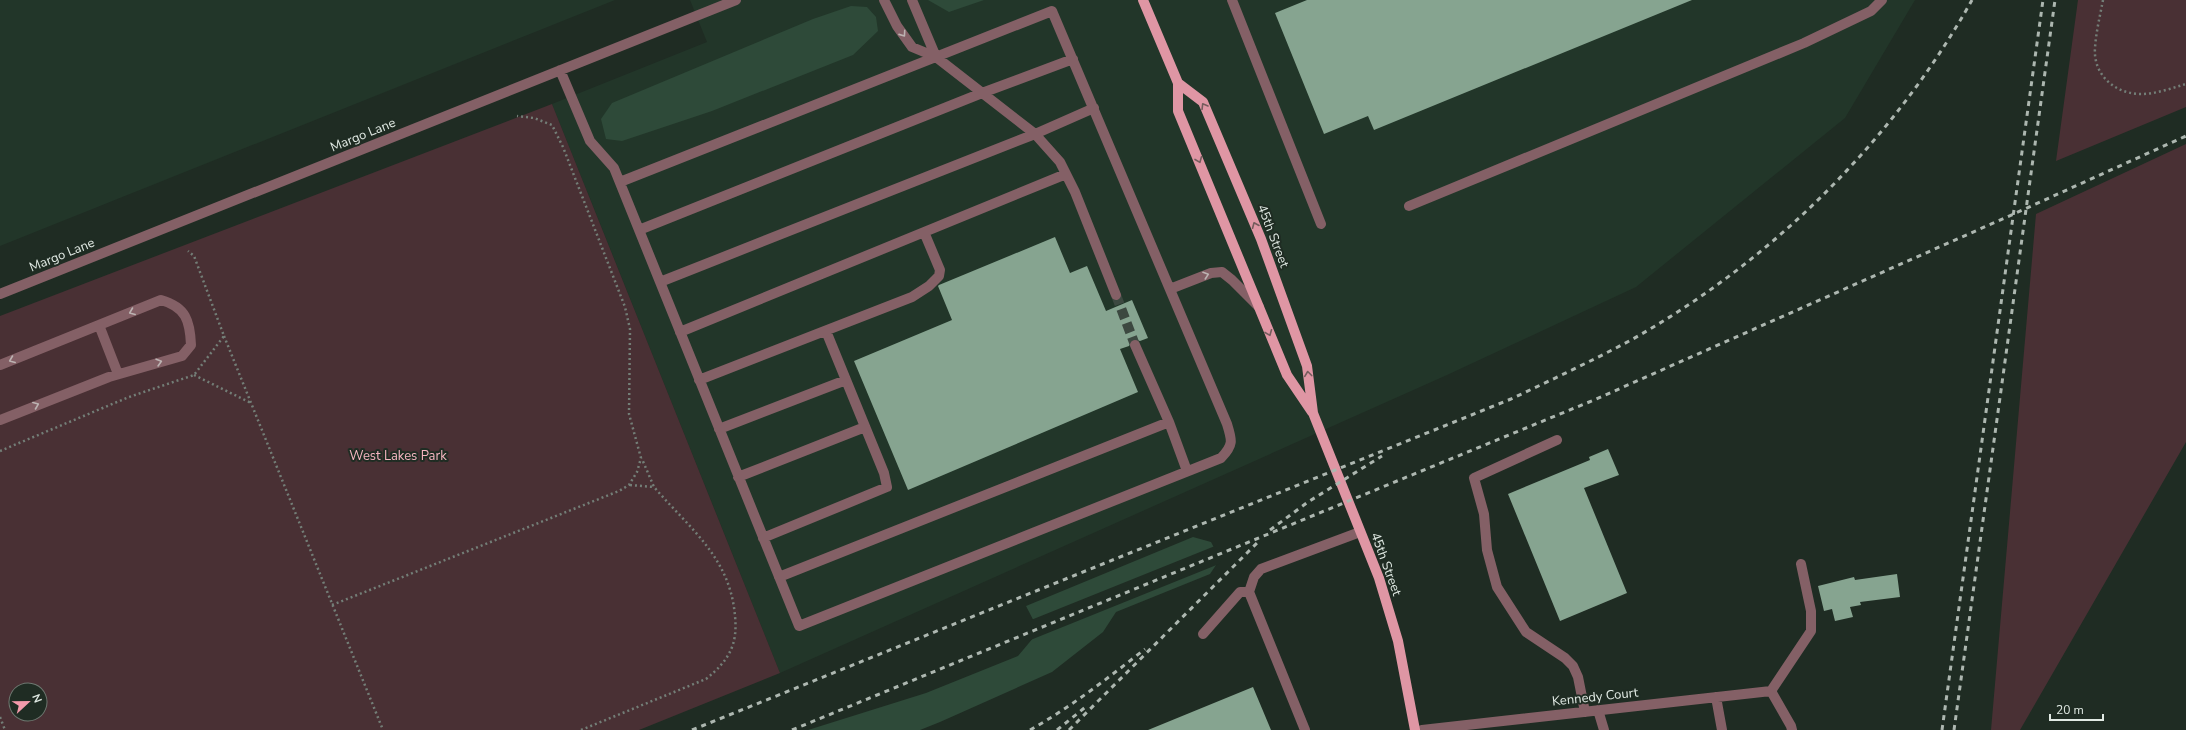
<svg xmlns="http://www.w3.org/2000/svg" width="2186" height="730" viewBox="0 0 2186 730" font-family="'Nunito Sans',sans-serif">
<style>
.built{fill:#223629}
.green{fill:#493034;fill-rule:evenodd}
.water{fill:#2e4a39}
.pier{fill:#1f2c23}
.building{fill:#86a490}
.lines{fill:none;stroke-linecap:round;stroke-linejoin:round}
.minor-tunnel{stroke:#3c4840;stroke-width:10;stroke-dasharray:10 5;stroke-linecap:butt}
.path{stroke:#737e77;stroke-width:2.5;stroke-dasharray:2 3;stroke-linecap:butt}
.minor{stroke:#846066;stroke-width:10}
.major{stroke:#df96a4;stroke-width:10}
.rail{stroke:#adb7b0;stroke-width:3;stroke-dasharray:5 5;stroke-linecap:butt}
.oneway{stroke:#bcb3b2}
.oneway2{stroke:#755c5d}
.labels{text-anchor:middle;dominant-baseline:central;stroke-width:4;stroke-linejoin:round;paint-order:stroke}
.street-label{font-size:13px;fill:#e1eae4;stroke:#1f2c23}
.park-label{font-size:13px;fill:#f5b5c0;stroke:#1f2c23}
</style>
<rect width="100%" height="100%" fill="#1f2c23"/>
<path class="built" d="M0 0H615L0 246Z
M690 0H1915L1845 118 1636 287 1447 375 780 673 552 104 707 42Z"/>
<path class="green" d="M2078 0H2186V107L2056 161Z
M552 104 780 673 639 730H0V316ZM16 690H40V714H16Z
M2186 144V442L2020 730H1991L2036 214Z"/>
<path class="water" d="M928 0H984L949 12Z
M851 6 867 7 876 17 878 31 853 55 712 111 622 141 606 139 601 119 612 103 813 19Z
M1193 537 1211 542 1220 559 1210 574 1116 612 1103 632 1052 672 940 722 920 730H808L926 693 1018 656 1039 631 1026 606Z"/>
<path class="pier" d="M1215 546 1222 559 1219 564 1028 641 1036 631 1031 620Z"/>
<path class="building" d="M1307 0H1692L1374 130 1368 116 1324 134 1275 13Z
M1055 237 1070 273 1087 266 1106 311 1132 300 1148 338 1140 341 1133 339 1129 346 1120 349 1138 392 908 490 854 361 952 320 938 286 939 285Z
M1608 449 1619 475 1584 488 1627 593 1560 621 1508 494 1590 460 1589 457Z
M1897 574 1900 597 1860 602 1861 605 1850 607 1853 617 1835 621 1832 609 1824 611 1818 586 1854 577 1855 580Z
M1253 687 1271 730H1148Z"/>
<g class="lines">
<path class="minor-tunnel" d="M1116 295 1135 345"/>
<path class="path" d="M2103 0C2100 16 2096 32 2095 48 2093 75 2115 94 2141 94 2156 94 2172 88 2186 84
M224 336 383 730
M194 375 251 403
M0 451 129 397 194 375 224 336 194 256 188 251
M630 485 654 487 642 459
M332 605 619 491 629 485 637 472 641 458 629 414 630 329 625 307 563 147 552 125 534 118 517 116
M0 717 5 730
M581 730 706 679C728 661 738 646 735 616 730 557 690 529 654 487"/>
<path class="minor" d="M884 0 897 26 912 47 936 57 1035 134 1060 162 1075 192 1116 295
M912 0 936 57
M1232 0 1321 224
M560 70 590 141 614 168 799 626 1221 458C1234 445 1232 440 1227 424L1052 11 620 182
M1409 206 1804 43 1871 11 1882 0
M639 230 982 93 1073 59
M660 282 1035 134 1094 108
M1170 289 1211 273 1222 272 1232 280 1259 307
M0 294 736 0
M99 325 118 374
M680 332 1066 174
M1135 345 1169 422 1187 471
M0 365 161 300C186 307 190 321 191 345L182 356 109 377 0 420
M699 380 912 297 929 286 939 276 940 270 924 232
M719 429 846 380
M1557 440 1474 478 1484 514 1487 550 1497 587 1526 632 1565 658 1573 666 1578 677 1585 712
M738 477 865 427
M763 538 887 487 884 473 826 331
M779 577 1169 422
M1249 592 1254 577 1261 569 1360 532
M1203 634 1240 592H1249L1305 730
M1771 691 1811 631V611L1801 564
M1771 691 1791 726 1792 730
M1716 697 1722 730
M1598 710 1604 730
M1422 730 1771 691"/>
<path class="major" d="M1143 0 1178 83V111L1287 375 1312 412
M1178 83 1203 102 1261 239 1307 366 1313 413 1379 578 1398 641 1415 730"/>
<path class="rail" d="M1270 530 1308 502 1382 456
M692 730 1511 399C1551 380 1592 361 1631 340 1772 261 1893 141 1972 0
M792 730 1594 400 2007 217 2186 136
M1030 730C1071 707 1108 678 1145 649
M1057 730 1088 705
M1069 730 1259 541
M1942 730 2043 0
M1954 730 2055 0"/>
</g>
<defs><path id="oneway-chevron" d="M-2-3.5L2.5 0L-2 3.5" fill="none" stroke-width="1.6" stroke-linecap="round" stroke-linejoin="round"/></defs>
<g class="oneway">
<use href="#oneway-chevron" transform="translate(903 34) rotate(55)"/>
<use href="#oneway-chevron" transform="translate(1206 275) rotate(-19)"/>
<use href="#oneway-chevron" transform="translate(132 312) rotate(158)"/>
<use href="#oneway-chevron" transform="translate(12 360) rotate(158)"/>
<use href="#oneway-chevron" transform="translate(159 362) rotate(-16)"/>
<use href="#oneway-chevron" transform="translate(36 405) rotate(-22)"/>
</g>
<g class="oneway2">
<use href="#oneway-chevron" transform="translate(1204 106) rotate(-121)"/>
<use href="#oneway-chevron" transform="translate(1199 160) rotate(68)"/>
<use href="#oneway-chevron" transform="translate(1255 225) rotate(-113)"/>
<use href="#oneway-chevron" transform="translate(1269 333) rotate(68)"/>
<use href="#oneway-chevron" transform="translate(1308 374) rotate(-97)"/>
</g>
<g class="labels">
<g class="street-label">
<text transform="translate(363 135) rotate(-22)">Margo Lane</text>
<text transform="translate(1273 236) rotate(69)">45th Street</text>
<text transform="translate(62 255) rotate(-22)">Margo Lane</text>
<text transform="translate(1386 564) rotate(70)">45th Street</text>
<text transform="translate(1595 697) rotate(-6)">Kennedy Court</text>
</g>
<g class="park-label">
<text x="398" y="456">West Lakes Park</text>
</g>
</g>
<g transform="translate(28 702) rotate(68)"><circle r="19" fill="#1f2c23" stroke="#6d7870"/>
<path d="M0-3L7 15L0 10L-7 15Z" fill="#f39aab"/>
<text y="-6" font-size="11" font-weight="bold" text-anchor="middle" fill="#e1eae4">N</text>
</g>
<path d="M2050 714v6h53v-6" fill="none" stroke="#e1eae4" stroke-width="2"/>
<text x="2056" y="714" font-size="12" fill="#e1eae4" stroke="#1f2c23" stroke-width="3" paint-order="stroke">20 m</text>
</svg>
